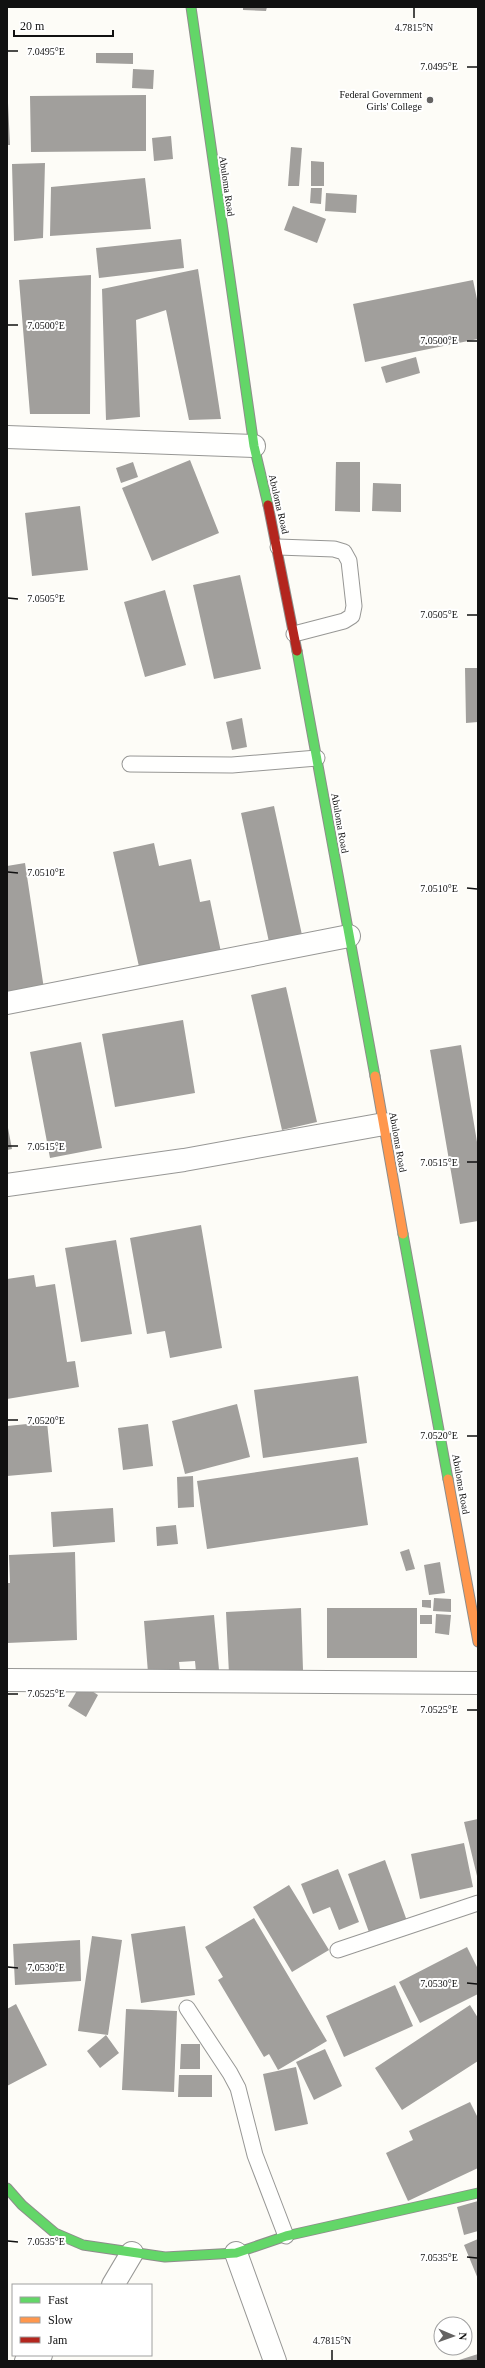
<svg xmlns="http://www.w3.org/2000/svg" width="485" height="2368" viewBox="0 0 485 2368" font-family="Georgia,serif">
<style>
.building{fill:#a19f9c}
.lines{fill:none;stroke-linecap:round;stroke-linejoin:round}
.lane-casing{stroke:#979795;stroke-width:17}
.street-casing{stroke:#979795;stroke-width:24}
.fast-casing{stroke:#8e8d8b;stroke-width:11}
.slow-casing{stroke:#8e8d8b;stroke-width:11}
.jam-casing{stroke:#8e8d8b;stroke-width:11}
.lane{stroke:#fffffe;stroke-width:15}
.street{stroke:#fffffe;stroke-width:22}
.fast{stroke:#63d668;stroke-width:9}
.slow{stroke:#ff974d;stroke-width:9}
.jam{stroke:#b3261e;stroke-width:9}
.ticks{fill:none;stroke:#111;stroke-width:1.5}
.poi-dot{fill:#646362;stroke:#fff;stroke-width:1.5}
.labels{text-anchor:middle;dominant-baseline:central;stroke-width:4;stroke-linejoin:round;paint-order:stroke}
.poi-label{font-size:10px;fill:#111;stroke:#fff;text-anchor:end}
.street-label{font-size:10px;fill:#111;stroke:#fff}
.ticks-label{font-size:10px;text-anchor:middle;fill:#111;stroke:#fff;stroke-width:4;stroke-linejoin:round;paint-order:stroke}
</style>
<rect width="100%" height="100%" fill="#fdfcf7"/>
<path class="building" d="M243 7H267L266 11 243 10Z
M96 53H133V64L96 63Z
M133 69 154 70 153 89 132 88Z
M146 95V151L31 152 30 96Z
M7 103H8L10 145H7Z
M171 136 173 159 154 161 152 138Z
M291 147 302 148 299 186H288Z
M311 161 324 162V186H311Z
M45 163 43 238 14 241 12 164Z
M145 178 151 229 50 236 51 187Z
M311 188H322L321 204 310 203Z
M326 193 357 195 356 213 325 211Z
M293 206 326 219 317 243 284 230Z
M181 239 184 268 99 278 96 248Z
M198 269 221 419 189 420 166 310 136 320 140 417 106 420 102 289Z
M91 275 90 414H30L19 280Z
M473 280 478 304V339L365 362 353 304Z
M416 357 420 373 386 383 381 367Z
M190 460 219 533 152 561 122 488Z
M133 462 138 477 121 483 116 468Z
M336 462H360V512L335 511Z
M373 483 401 484V512L372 511Z
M80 506 88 570 32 576 25 513Z
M240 575 261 669 214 679 193 585Z
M165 590 186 665 145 677 124 602Z
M465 668H478V722L466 723Z
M242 718 247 747 232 750 226 722Z
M274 806 302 935 269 942 241 813Z
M154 843 159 866 191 859 200 902 210 900 221 952 140 971 113 852Z
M25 863 44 989 7 994V866Z
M286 987 317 1122 282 1130 251 995Z
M183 1020 195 1093 115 1107 102 1034Z
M81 1042 102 1148 50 1158 30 1052Z
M461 1045 478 1148V1221L460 1224 430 1050Z
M8 1128 12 1149 7 1150V1129Z
M201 1225 222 1348 170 1358 165 1331 147 1334 130 1238Z
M116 1240 132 1334 81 1342 65 1248Z
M34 1275 36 1287 55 1284 67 1362 75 1361 79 1387 7 1399V1279Z
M358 1376 367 1443 263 1458 254 1390Z
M237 1404 250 1457 185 1474 172 1421Z
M47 1422 52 1472 7 1476V1426Z
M148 1424 153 1466 123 1470 118 1428Z
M358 1457 368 1525 207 1549 197 1481Z
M193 1476 194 1507 178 1508 177 1477Z
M113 1508 115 1542 53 1547 51 1512Z
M176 1525 178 1544 157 1546 156 1527Z
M409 1549 415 1569 406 1571 400 1552Z
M75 1552 77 1640 7 1643V1583H10L9 1555Z
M440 1562 445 1593 429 1595 424 1565Z
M434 1598 451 1599V1612L433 1611Z
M422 1600H431V1608L422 1607Z
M301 1608 303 1670 229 1674 226 1612Z
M327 1608H417V1658H327Z
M436 1614 451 1615 449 1635 435 1633Z
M214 1615 219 1670 196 1672 195 1661 179 1662 180 1671 148 1673 144 1621Z
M420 1615H432V1624H420Z
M81 1684 98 1695 86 1717 68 1706Z
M478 1819V1876H477L464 1822Z
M464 1843 473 1887 420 1899 411 1854Z
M385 1860 407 1921 370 1935 348 1874Z
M338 1869 359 1922 339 1930 330 1907 313 1914 301 1884Z
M289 1885 329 1950 292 1972 253 1907Z
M254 1918 327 2041 278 2070 269 2054 264 2057 218 1980 223 1977 205 1947Z
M185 1926 195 1995 141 2003 131 1934Z
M92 1936 122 1940 108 2035 78 2031Z
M80 1940 81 1981 15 1985 13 1944Z
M467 1947 478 1969V1994L420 2023 399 1982Z
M395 1985 413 2026 344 2057 326 2016Z
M16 2004 47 2065 7 2086V2009Z
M470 2005 478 2018V2061L402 2110 375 2068Z
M126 2009 177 2011 174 2092 122 2090Z
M106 2035 119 2053 100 2068 87 2051Z
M181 2044H200V2069H180Z
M325 2049 342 2086 314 2100 296 2062Z
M296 2067 308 2124 275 2131 263 2074Z
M179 2075H212V2097H178Z
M470 2102 478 2118V2168L408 2201 386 2153 413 2140 409 2131Z
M478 2201V2231L464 2235 457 2207Z
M478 2239V2279L464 2245Z
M478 2354V2361H456Z"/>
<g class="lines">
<defs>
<path id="lane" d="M278 547 334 549 344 552 349 561 354 606 352 616 344 621 294 634
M130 764 232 765 317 758
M338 1950 478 1903
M187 2008 230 2073 238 2088 255 2155 286 2236"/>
<path id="street" d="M7 437 254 446
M7 1003 349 936
M7 1185 184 1160 384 1124
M7 1680 478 1683
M236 2253 275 2361
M113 2285 132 2253
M26 2361 41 2355"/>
<path id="fast" d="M191 7 254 446 268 505
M297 651 375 1076
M403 1234 448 1479
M7 2188 22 2205 55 2233 83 2245 165 2257 236 2253 286 2236 478 2193"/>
<path id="slow" d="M375 1076 403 1234
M448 1479 478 1642"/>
<path id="jam" d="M268 505 297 651"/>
</defs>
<use href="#lane" class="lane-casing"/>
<use href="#street" class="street-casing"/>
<use href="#fast" class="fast-casing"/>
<use href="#slow" class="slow-casing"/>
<use href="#jam" class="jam-casing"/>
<use href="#lane" class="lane"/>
<use href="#street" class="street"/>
<use href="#fast" class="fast"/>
<use href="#slow" class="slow"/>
<use href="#jam" class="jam"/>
</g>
<path class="ticks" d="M414 18V8M8 51H18M467 67H477M8 325H18M467 341H477M8 598 18 599M467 615H477M8 872 18 873M467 888 477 889M8 1146H18M467 1162H477M8 1420H18M467 1436H477M8 1694H18M467 1710H477M8 1967 18 1968M467 1983 477 1984M8 2241 18 2242M467 2257 477 2258M332 2360V2350"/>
<circle class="poi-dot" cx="430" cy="100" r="4"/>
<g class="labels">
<g class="poi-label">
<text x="422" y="94">Federal Government<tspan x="422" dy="12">Girls' College</tspan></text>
</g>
<g class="street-label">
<text transform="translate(227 186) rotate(82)">Abuloma Road</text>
<text transform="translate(279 504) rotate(77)">Abuloma Road</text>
<text transform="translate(340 823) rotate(80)">Abuloma Road</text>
<text transform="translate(398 1142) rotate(80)">Abuloma Road</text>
<text transform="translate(461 1484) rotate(80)">Abuloma Road</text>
</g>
</g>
<g class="ticks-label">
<text x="414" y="31">4.7815°N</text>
<text x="46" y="55">7.0495°E</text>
<text x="439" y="70">7.0495°E</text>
<text x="46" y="329">7.0500°E</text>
<text x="439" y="344">7.0500°E</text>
<text x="46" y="602">7.0505°E</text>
<text x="439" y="618">7.0505°E</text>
<text x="46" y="876">7.0510°E</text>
<text x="439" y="892">7.0510°E</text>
<text x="46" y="1150">7.0515°E</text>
<text x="439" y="1166">7.0515°E</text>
<text x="46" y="1424">7.0520°E</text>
<text x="439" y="1439">7.0520°E</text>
<text x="46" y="1697">7.0525°E</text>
<text x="439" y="1713">7.0525°E</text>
<text x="46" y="1971">7.0530°E</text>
<text x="439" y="1987">7.0530°E</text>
<text x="46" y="2245">7.0535°E</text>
<text x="439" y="2261">7.0535°E</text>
<text x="332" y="2344">4.7815°N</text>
</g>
<rect width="485" height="2368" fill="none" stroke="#111111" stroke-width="16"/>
<rect x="12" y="2284" width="140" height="72" fill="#ffffff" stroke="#a0a0a0"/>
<rect x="20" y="2297" width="20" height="6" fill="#63d668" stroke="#a0a0a0"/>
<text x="48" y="2304" font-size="12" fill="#111111">Fast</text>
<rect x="20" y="2317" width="20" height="6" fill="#ff974d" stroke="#a0a0a0"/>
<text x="48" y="2324" font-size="12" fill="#111111">Slow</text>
<rect x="20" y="2337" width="20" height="6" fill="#b3261e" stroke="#a0a0a0"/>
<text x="48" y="2344" font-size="12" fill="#111111">Jam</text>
<g transform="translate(453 2336) rotate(92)"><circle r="19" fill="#ffffff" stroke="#a0a0a0"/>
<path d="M0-3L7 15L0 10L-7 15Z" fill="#646362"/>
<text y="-6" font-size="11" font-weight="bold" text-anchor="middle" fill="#111111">N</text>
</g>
<path d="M14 30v6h99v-6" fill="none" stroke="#111111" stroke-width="2"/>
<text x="20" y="30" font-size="12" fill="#111111" stroke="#ffffff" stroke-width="3" paint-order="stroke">20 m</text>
</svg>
